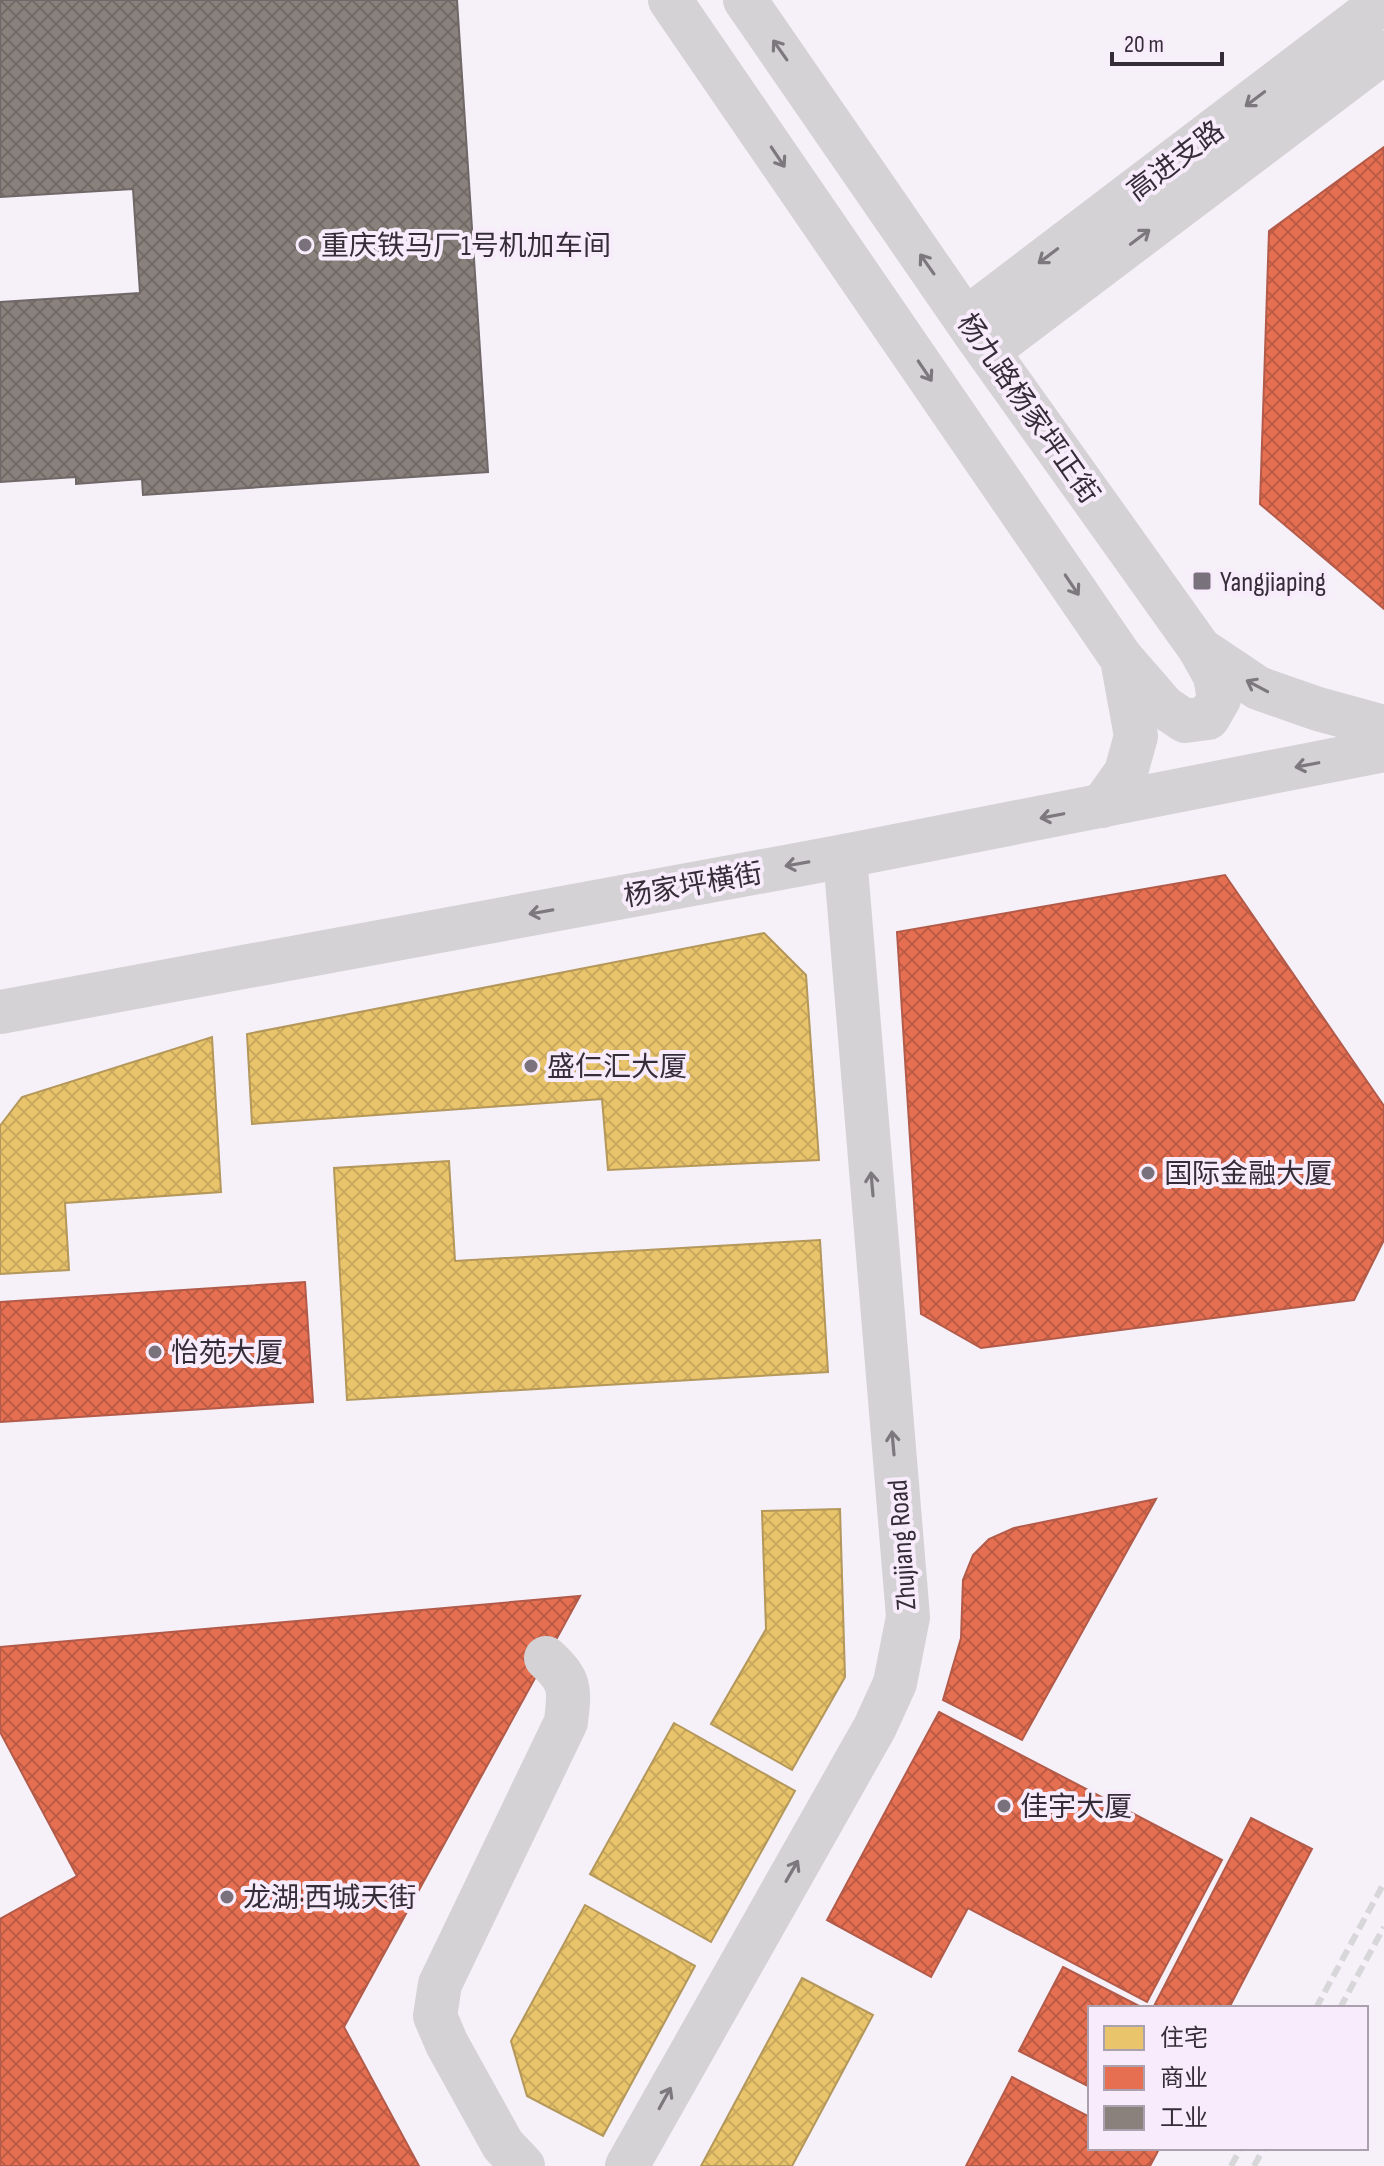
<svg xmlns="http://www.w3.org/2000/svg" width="1384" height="2166" font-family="'Sofia Sans Condensed','Noto Sans SC',sans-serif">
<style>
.homes{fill:url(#homes-cross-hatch);stroke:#b3975b;stroke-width:2}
.shops{fill:url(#shops-cross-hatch);stroke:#b25b4a;stroke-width:2}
.industry{fill:url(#industry-cross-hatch);stroke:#706868;stroke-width:2}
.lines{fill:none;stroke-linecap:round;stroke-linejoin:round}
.street{stroke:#d4d2d4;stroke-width:44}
.secondary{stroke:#d4d2d4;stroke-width:44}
.primary{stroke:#d4d2d4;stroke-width:44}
.rail{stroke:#d7d6d9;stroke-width:6;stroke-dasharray:12 6;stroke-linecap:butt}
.oneway{stroke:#7d777e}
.poi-dot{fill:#79717b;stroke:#f8ecfc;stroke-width:3}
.labels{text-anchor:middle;stroke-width:8;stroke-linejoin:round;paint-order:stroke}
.street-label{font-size:28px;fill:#352d38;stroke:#f8ecfc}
.poi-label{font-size:28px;fill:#352d38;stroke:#f8ecfc;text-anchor:start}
</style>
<defs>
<pattern id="homes-cross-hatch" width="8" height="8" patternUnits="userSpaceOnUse" patternTransform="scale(2)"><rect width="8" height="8" fill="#e9c46a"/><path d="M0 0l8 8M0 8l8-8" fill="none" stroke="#c8a95d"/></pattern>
<pattern id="shops-cross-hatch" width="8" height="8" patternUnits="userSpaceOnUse" patternTransform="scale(2)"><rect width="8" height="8" fill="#e76f51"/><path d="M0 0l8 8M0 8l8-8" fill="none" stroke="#bc5c44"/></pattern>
<pattern id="industry-cross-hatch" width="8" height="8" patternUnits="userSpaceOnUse" patternTransform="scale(2)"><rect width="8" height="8" fill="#8a817c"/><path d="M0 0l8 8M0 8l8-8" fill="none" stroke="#726a67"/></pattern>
</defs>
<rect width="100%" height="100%" fill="#f6f0f8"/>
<g class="homes">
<polygon points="764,933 806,975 819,1160 608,1170 602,1099 252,1124 247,1034"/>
<polygon points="212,1037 221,1192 65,1203 69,1270 0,1274 0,1126 22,1097"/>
<polygon points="449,1161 455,1261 820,1240 828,1372 347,1400 334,1168"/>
<polygon points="840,1509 845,1677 792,1770 711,1724 766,1629 762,1511"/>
<polygon points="674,1723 795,1791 711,1942 590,1874"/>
<polygon points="585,1905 695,1966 603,2136 527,2096 511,2041"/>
<polygon points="802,1978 873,2015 792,2166 701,2166"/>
</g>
<g class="shops">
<polygon points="1384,147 1384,609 1260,504 1269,231"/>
<polygon points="1225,875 1384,1106 1384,1240 1354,1300 981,1348 921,1314 897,932"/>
<polygon points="305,1282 313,1402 0,1422 0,1302"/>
<polygon points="1156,1499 1022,1740 943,1700 961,1638 963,1580 973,1555 989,1539 1014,1528"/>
<polygon points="580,1596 344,2027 419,2166 0,2166 0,1919 77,1876 0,1732 0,1647"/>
<polygon points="939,1712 1222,1860 1147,2002 968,1908 931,1977 827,1920"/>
<polygon points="1251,1818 1312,1849 1229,2008 1153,2008"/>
<polygon points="1063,1967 1143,2008 1090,2008 1090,2087 1019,2051"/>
<polygon points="1012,2077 1090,2117 1090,2148 1152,2148 1158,2151 1150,2166 966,2166"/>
</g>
<polygon class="industry" points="0,0 457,0 488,472 143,495 142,479 76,484 76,477 0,482 0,302 140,293 133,189 0,197"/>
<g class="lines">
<g class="street">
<path d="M523 2166 503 2145 447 2044 435 2016 440 1984 566 1722C570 1688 571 1681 546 1658"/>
<polyline points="627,2166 875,1727 895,1683 908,1617 845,856"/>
</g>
<g class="secondary">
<polyline points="966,319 1384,1"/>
<polyline points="988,351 1384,52"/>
</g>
<g class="primary">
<polyline points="670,0 1122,659 1136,736 1126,772 1102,806"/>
<polyline points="745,0 976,335 1200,649 1258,688 1318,709 1384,727"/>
<polyline points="1124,661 1164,707 1185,721 1208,718 1219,699 1215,676 1200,649"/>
<polyline points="0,1012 845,856 1384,750"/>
</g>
<g class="rail">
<polyline points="1316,2008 1384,1883"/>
<polyline points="1340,2008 1384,1927"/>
<polyline points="1231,2166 1241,2148"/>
<polyline points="1254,2166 1264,2148"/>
</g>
</g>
<defs><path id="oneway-shaft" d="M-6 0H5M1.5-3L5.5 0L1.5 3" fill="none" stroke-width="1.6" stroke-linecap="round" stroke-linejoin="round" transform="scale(2)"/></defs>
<g class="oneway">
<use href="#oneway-shaft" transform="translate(780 50) rotate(-125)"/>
<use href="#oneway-shaft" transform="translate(1255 99) rotate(143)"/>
<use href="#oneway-shaft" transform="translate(778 157) rotate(56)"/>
<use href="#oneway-shaft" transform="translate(1140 237) rotate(-37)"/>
<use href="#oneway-shaft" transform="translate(1048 256) rotate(143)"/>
<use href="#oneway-shaft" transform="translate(927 264) rotate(-125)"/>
<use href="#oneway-shaft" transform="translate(925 371) rotate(56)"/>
<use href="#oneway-shaft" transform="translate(1072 585) rotate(56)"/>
<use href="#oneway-shaft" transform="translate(1257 686) rotate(-152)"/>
<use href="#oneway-shaft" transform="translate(1307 765) rotate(169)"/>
<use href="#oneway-shaft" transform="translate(1052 816) rotate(169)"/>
<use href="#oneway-shaft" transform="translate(797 864) rotate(170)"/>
<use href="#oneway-shaft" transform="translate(541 912) rotate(170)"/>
<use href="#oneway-shaft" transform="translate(872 1184) rotate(-95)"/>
<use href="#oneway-shaft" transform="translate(893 1443) rotate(-95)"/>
<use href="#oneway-shaft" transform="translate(792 1871) rotate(-60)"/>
<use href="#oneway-shaft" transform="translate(665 2098) rotate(-61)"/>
</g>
<g class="poi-dot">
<circle cx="305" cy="245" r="8"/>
<rect x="1192" y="571" width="20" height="20" rx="4"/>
<circle cx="531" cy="1066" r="8"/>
<circle cx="1148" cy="1173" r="8"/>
<circle cx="155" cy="1352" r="8"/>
<circle cx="1004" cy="1806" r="8"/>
<circle cx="227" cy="1897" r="8"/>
</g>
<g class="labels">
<g class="street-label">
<text transform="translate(1175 160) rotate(-37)" y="10">高进支路</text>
<text transform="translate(1029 408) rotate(55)" y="10">杨九路杨家坪正街</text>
<text transform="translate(693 884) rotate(-10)" y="10">杨家坪横街</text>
<text transform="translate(901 1545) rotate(-94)" y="10">Zhujiang Road</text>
</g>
<g class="poi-label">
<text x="321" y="255">重庆铁马厂1号机加车间</text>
<text x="1220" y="591">Yangjiaping</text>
<text x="547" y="1076">盛仁汇大厦</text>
<text x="1164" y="1183">国际金融大厦</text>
<text x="171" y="1362">怡苑大厦</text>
<text x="1020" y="1816">佳宇大厦</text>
<text x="243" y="1907">龙湖·西城天街</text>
</g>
</g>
<rect x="1088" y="2006" width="280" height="144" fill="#f8ecfc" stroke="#aaa0ae" stroke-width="2"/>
<rect x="1104" y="2026" width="40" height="24" fill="#e9c46a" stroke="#aaa0ae" stroke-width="2"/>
<text x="1160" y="2046" font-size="24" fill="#352d38">住宅</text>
<rect x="1104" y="2066" width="40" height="24" fill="#e76f51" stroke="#aaa0ae" stroke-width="2"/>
<text x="1160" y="2086" font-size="24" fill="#352d38">商业</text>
<rect x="1104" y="2106" width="40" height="24" fill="#8a817c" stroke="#aaa0ae" stroke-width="2"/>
<text x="1160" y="2126" font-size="24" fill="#352d38">工业</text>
<path d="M1112 52v12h110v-12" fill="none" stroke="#352d38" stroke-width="4"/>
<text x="1124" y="52" font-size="24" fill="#352d38" stroke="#f8ecfc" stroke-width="6" paint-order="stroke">20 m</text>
</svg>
